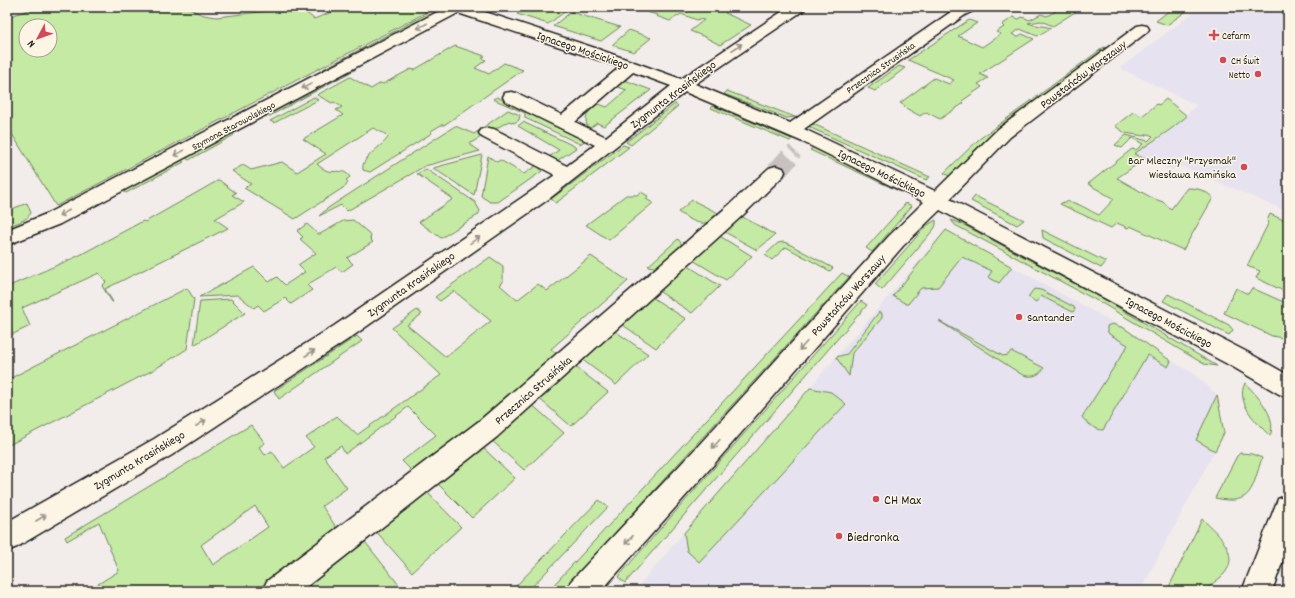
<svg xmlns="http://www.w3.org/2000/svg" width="1295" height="598" font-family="Dekko,sans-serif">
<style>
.built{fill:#e6e2ef}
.green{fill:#c5eaa4;stroke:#708360;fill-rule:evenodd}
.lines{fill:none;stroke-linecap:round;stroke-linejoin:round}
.minor-tunnel-far1{stroke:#c7c2c1;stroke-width:16;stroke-dasharray:16 8;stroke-linecap:butt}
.minor-tunnel{stroke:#c7c2c1;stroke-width:20;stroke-dasharray:20 10;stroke-linecap:butt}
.minor-casing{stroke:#1c1c1c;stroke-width:3}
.minor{fill:#fcf5e5;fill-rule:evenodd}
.oneway{stroke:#97938b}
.poi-dot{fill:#d1495b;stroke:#fcf5e5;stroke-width:1.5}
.labels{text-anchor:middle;stroke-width:3;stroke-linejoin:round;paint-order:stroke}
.far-poi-label{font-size:10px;fill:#1c1c1c;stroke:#fcf5e5;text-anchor:start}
.far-street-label{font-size:10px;fill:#1c1c1c;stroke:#fcf5e5}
.street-label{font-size:12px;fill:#1c1c1c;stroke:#fcf5e5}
.poi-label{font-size:12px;fill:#1c1c1c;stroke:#fcf5e5;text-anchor:end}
.near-poi-label{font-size:14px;fill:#1c1c1c;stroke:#fcf5e5;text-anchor:start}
</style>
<rect width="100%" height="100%" fill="#f2ecea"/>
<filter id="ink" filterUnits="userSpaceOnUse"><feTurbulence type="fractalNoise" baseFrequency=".025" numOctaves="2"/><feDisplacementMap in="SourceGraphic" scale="8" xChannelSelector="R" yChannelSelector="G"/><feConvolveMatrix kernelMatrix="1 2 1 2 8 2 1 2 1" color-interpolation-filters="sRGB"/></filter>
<g filter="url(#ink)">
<g class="built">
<polygon points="1201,7 1288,7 1288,212 1179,165 1171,170 1134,154 1171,129 1197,105 1120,68"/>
<polygon points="946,230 1123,328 1171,361 1194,374 1217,395 1224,433 1140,591 647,591 640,584"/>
</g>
<g class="green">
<path d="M39 7H188C197 14 206 16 217 17L294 8 303 10 314 19 345 7H414L427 12 56 206 12 134 7 136V17ZM26 26H50V50H26Z"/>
<polygon points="527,7 552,7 566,11 548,24 517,14"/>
<polygon points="630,7 732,7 733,8 725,13 751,25 720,45 705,37 690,31 704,20 699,19 697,20 681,14 670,21 656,16 657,15"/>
<path d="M1048 7H1065L1075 12 1053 26 1041 21 1028 23C1034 26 1043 25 1051 28L1037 36 1020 29 1012 34 1017 37 1022 34 1034 39 980 74 988 78 978 84 982 87 962 101 964 103 940 119 926 112 920 116 904 107 905 106 900 103 934 78 949 84 954 80 908 60 969 20 977 23 958 36 982 47 1001 34 996 32 1004 27 1002 25 1013 17 1019 19 1022 17 1030 20 1041 14 1047 16 1056 11Z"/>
<polygon points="1174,7 1192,7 1167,25 1156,21"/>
<polygon points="571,12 620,27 601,41 553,26"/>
<polygon points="427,14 430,15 326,71 323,69"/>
<polygon points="629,30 651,38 634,52 612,45"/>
<path d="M455 46 485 56 482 58 486 60 475 68 489 74 504 63 523 70 444 125H441L431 131 432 133 370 172 363 170C360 157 385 145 388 137L385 134 373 128 317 164C319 166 324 170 328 171 336 173 344 168 350 177L346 180 348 182 346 186 295 219 244 188 251 184 232 171 243 165 251 170 282 162 297 172 326 154 303 139 343 115 336 110 342 107 334 102 332 103 317 95 350 77 371 89 381 83 383 84 411 69 414 70Z"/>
<polygon points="1104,47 1109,49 983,142 949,176 944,173 978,140"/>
<polygon points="899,66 905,68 875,91 868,88"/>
<polygon points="354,68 356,69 270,116 262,117"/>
<path d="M622 79 651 90 604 126 597 123 590 128 587 126C584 116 589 110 596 103L607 107 627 90 615 86Z"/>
<polygon points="727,91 795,117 787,118 724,94"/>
<polygon points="314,97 318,100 274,123 270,121"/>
<polygon points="497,97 579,137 586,140 580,144 525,118 525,113 493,99"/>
<path d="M1166 99 1187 116 1171 129 1134 154 1145 159 1117 178 1152 198 1163 202 1171 209 1187 188C1198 188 1205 190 1213 198L1183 250 1130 226 1128 228 1117 223 1111 228 1060 204C1070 196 1089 211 1099 215L1114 199 1088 184 1132 149 1136 150 1143 144 1132 138 1122 148 1115 145 1126 135 1148 141 1153 136 1148 134 1144 136 1125 133 1115 126 1133 112 1142 116 1157 104 1159 105Z"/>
<polygon points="675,104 678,106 631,145 626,142"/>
<polygon points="713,106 792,139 790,141 711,108"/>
<polygon points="508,110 520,115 519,120 514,123 509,121 469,144 480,151 425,166 347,211 341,205 319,216 328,208 374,178 455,126 474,134"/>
<polygon points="523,122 574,146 576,148 555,162 546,159 559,150 518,126"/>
<polygon points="811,123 930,177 926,180 811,128 809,125"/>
<polygon points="234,132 234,135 189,160 186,158"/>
<polygon points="623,145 629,147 556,203 551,199"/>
<polygon points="814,147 903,189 901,192 810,150"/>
<polygon points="482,155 474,195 433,168"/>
<polygon points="488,156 497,162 500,160 524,174 537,165 542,171 498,202 490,202 481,196"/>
<polygon points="181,160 184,162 126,193 123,191"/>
<polygon points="426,169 475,202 480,211 478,215 441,238 419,222 453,199 417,174"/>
<polygon points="219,180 236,193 232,195 244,202 215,219 228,228 105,289 113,302 112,302 102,286 106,282 99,273 22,308 30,326 7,337 7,287 78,256 143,221 145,222"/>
<polygon points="641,192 648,196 646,199 653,203 609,240 586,225 626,195 637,195"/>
<polygon points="975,196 1024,220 1017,225 971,201"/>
<path d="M692 200 722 215C704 229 695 223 678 212Z"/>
<path d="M27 203 31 213C26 221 16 223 7 227V211Z"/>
<polygon points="906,203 912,206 872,252 866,248"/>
<polygon points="1270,214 1288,222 1288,293 1256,278 1260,271 1247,266 1269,222 1267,221"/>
<polygon points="741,216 775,235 757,250 723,231"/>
<polygon points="353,220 371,235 370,239 373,242 347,258 353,264 342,272 336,267 307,285 312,290 291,304 285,298 264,311 258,305 254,308 238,295 199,297 254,267 269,282 277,277 285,285 305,272 298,265 316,253 300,239 303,237 297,231 307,224 318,234 320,234 343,221"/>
<polygon points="936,220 936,225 934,229 882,290 875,284 926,226"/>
<polygon points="951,220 962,224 1107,301 1217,366 1204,364 1105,305 955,225"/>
<polygon points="946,230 1012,267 999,283 988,277 992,271 962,257 938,287 921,288 908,304 906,304 893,296"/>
<polygon points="1042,230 1106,262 1101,268 1043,238"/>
<polygon points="718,235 752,256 726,280 691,259"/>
<polygon points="678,239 681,243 681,247 659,268 648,266"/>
<polygon points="783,242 787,243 833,268 830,271 786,247 772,260 765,255 778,243"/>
<path d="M591 256 628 281 551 349 561 358 412 477 409 473 412 471 402 461 436 435 408 407 345 454 341 446 324 457 347 488 322 506 340 533 260 591H87L119 571 99 522 67 541 65 537 251 425 265 443 259 447 265 455 272 451 284 468 314 447 306 438 337 416 357 435 441 375 392 328 417 310 422 314 407 325 446 357 491 321 454 291 440 301 435 297 490 257 503 266V282L500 285 517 300 538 284 547 291ZM255 506 268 527 213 565 201 545Z"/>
<polygon points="685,264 720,286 692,313 657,290"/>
<polygon points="842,273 849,277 562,591 548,591"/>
<polygon points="187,288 194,299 187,349 155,369 7,446 7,380"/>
<polygon points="1236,288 1248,294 1252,288 1288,304 1288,339 1272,336 1224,313"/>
<polygon points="1034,289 1041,290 1074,307 1075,309 1073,312 1041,296 1036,302 1028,297"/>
<polygon points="1168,294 1229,325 1233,330 1229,335 1163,301"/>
<polygon points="650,296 686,319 656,348 620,323"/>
<polygon points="231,299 245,313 194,345 200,301"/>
<polygon points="861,301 867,305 625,583 618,577"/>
<polygon points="879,312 882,313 882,318 852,353 849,376 836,357 847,354"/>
<path d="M939 321 1003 356 1008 355 1011 351 1044 368C1038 377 1030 378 1021 374Z"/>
<path d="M1112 324 1124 328 1171 361 1168 367 1147 355 1103 430C1096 430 1086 423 1082 417L1128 345 1109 334 1107 330V326Z"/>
<polygon points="612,329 648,354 616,385 580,358"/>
<polygon points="357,336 362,341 279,399 274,391"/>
<polygon points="572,364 608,392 571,426 536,396"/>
<path d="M1245 383C1257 396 1278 416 1270 436 1257 423 1235 403 1245 383Z"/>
<polygon points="810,388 831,392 846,404 699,562 687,551 684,533"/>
<polygon points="1217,395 1224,433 1215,451 1196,440"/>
<polygon points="529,402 564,433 524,470 488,437"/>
<polygon points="480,445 515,478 472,518 435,481"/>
<path d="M1240 453 1252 454 1262 458C1252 487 1253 507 1215 498L1237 456Z"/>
<polygon points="424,489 461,527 412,572 374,529"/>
<polygon points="599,500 608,507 528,591 511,591"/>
<path d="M1202 519C1221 536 1246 560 1216 581 1212 584 1206 590 1201 591 1191 593 1177 591 1167 591Z"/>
<polygon points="362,538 399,585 393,591 305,591 308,582"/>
</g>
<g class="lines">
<polyline class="minor-tunnel-far1" points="793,153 795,151"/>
<polyline class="minor-tunnel" points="776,172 794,152"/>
<defs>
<g id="minor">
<path d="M447 7H470L595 48 681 79 789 7H806L804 10 695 84 790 123 955 9 959 7H977L975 10 965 15 804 129 935 191 998 129 1137 26 1142 25 1147 26 1149 29 1147 32 1010 137 950 199 1249 353 1288 375V397L1279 394 1233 367 940 210 903 246 715 463 601 591H566L571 581 697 447 889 236 924 202 803 142 685 92 550 198 350 338 172 455 17 547 7 551V522L154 439 334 326 555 175 482 137 479 133 482 129 488 128 494 129 567 166 595 145 505 101 503 97 505 93 511 92 517 93 562 115 620 67 458 13 60 224 7 245V230L46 214ZM633 72 671 86 606 137 575 122Z"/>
<polygon points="776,166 783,168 785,172 783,176 743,215 497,437 301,591 262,591 267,581 479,421 729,205 769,168"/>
<polygon points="1288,495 1288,546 1272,591 1242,591 1278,499"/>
</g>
</defs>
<use href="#minor" class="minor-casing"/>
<use href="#minor" class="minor"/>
</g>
<defs><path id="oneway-shaft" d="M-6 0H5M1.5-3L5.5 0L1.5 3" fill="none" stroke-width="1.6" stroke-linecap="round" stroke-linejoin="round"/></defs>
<g class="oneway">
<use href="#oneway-shaft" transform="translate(422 26) rotate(152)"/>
<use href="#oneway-shaft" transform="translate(737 47) rotate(-33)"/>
<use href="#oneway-shaft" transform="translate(307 86) rotate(152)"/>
<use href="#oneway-shaft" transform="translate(179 153) rotate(152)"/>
<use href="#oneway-shaft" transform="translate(64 213) rotate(152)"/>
<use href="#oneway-shaft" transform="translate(475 240) rotate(-35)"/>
<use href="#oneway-shaft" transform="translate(803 346) rotate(132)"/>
<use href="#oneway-shaft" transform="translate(310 353) rotate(-33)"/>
<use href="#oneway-shaft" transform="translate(201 423) rotate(-33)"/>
<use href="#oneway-shaft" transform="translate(716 444) rotate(132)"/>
<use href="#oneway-shaft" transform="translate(41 518) rotate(-30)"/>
<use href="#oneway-shaft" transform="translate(629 540) rotate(133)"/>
</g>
</g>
<g class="poi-dot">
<path d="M1212 29h4v4h4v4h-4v4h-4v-4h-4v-4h4z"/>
<circle cx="1223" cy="60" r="4"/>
<circle cx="1258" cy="74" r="4"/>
<circle cx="1244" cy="167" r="4"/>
<circle cx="1019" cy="317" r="4"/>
<circle cx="876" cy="499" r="4"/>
<circle cx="839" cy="536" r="4"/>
</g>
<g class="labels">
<g class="far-poi-label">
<text x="1222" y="39">Cefarm</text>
<text x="1231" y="64">CH Świt</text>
<text x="1250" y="78" text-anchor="end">Netto</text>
</g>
<g class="far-street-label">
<text transform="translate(880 67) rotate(-35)" y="4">Przecznica Strusińska</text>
<text transform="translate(233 125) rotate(-28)" y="4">Szymona Starowolskiego</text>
</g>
<g class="street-label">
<text transform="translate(583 50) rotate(19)" y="4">Ignacego Mościckiego</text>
<text transform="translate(1083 74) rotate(-37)" y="4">Powstańców Warszawy</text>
<text transform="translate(673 94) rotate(-37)" y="4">Zygmunta Krasińskiego</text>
<text transform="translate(882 173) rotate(26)" y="4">Ignacego Mościckiego</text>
<text transform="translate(411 284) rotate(-35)" y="4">Zygmunta Krasińskiego</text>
<text transform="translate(848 295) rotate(-48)" y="4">Powstańców Warszawy</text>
<text transform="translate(1169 322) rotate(28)" y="4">Ignacego Mościckiego</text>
<text transform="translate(533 390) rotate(-41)" y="4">Przecznica Strusińska</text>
<text transform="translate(139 460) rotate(-31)" y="4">Zygmunta Krasińskiego</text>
</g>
<g class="poi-label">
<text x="1236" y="164">Bar Mleczny "Przysmak"<tspan x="1236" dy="14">Wiesława Kamińska</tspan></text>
<text x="1027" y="321" text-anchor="start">Santander</text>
</g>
<g class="near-poi-label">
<text x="884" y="504">CH Max</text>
<text x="847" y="541">Biedronka</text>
</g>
</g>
<rect width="1295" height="598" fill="none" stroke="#fcf5e5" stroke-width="24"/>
<rect x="12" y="12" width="1271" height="574" fill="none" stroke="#1c1c1c" stroke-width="1.5" filter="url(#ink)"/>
<g transform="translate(38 38) rotate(229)"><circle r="19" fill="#fcf5e5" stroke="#a29e95"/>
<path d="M0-3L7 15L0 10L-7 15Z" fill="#d1495b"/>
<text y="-6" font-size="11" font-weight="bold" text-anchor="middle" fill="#1c1c1c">N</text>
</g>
</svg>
